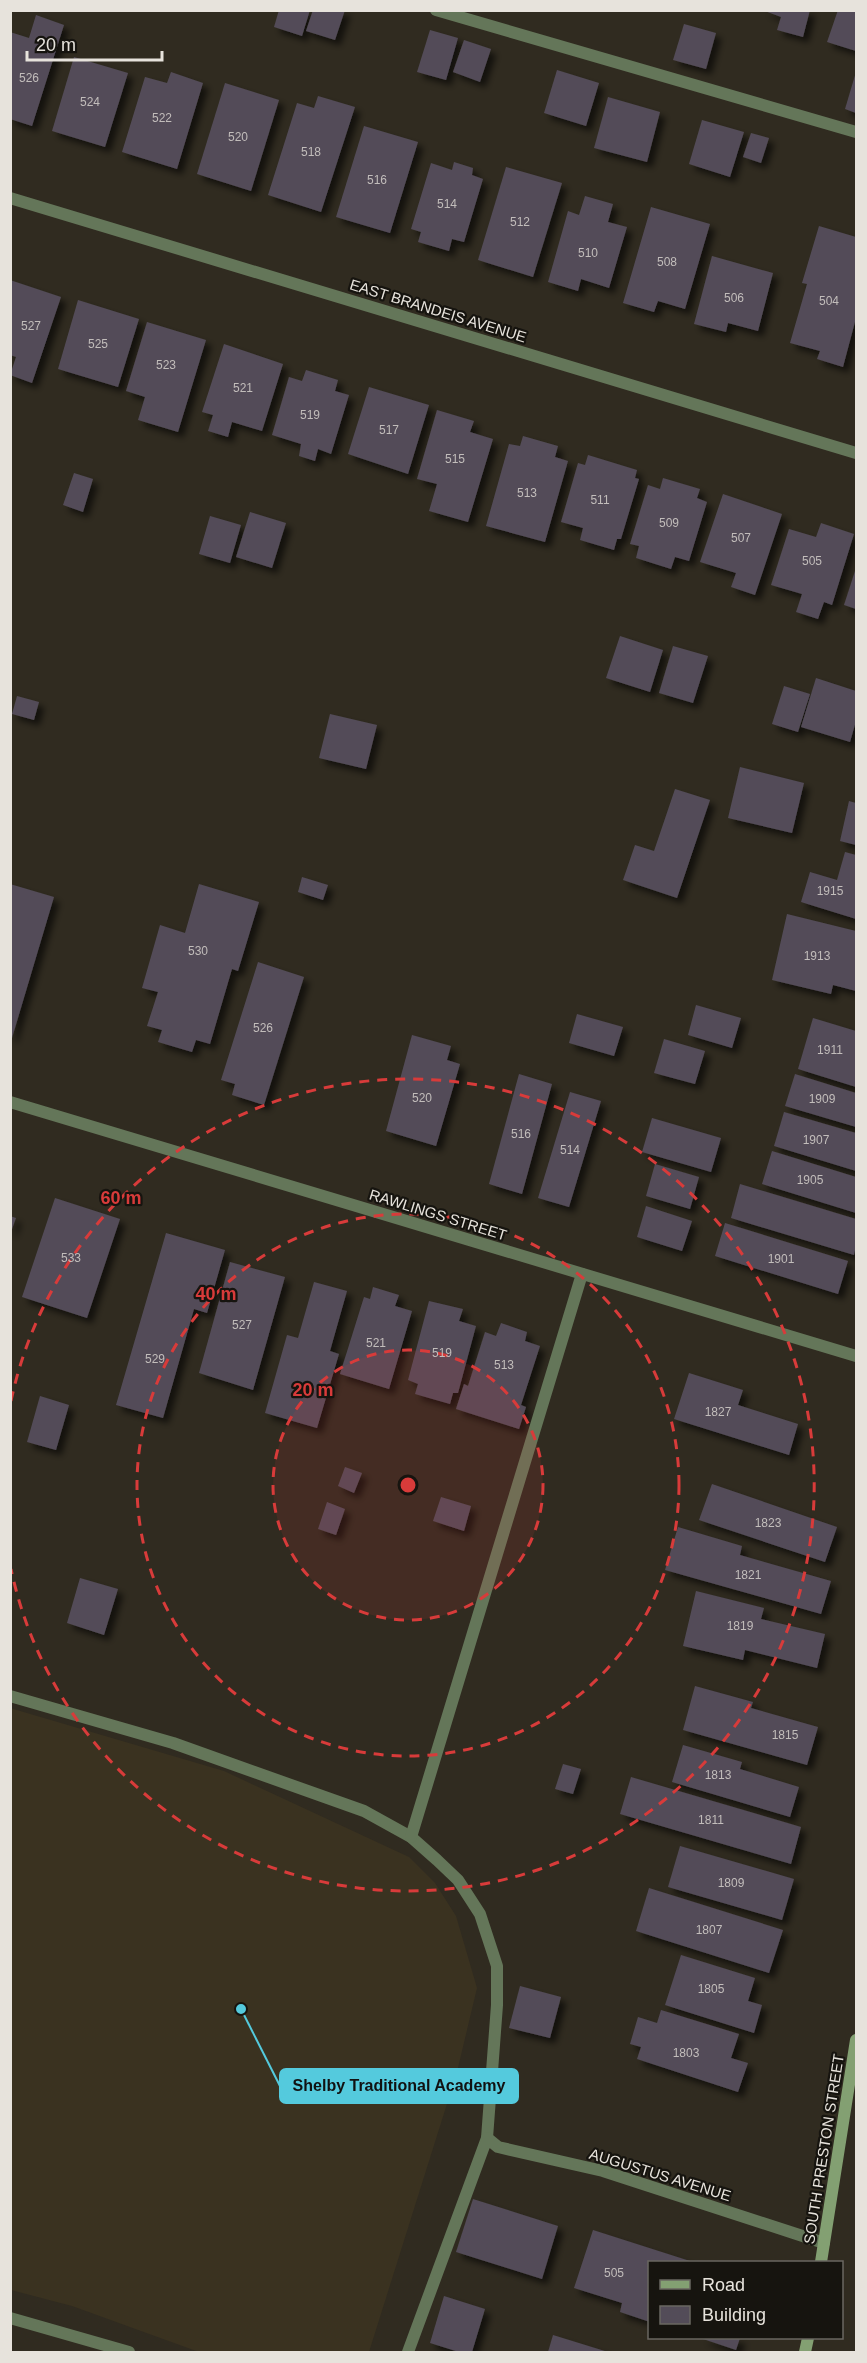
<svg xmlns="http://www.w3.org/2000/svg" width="867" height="2363" font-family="Arial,sans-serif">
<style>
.built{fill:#3a3220}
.building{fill:#534c58;filter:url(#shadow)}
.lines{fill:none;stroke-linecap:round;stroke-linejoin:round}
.service{stroke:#647659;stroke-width:12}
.minor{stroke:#647659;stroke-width:12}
.secondary{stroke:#83a072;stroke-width:12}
.ring{fill:none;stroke:#d83b3a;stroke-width:3;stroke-dasharray:10 8}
.labels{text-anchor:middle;stroke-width:4.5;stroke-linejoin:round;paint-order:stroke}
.number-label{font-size:12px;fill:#c2bdbb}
.street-label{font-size:15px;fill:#e7e3dc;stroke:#16140f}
.centre{fill:#d83b3a;stroke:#16140f;stroke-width:3}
.ring-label{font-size:18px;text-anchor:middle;font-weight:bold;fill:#d83b3a;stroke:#16140f;stroke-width:4.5;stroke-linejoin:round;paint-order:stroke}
.leader{fill:none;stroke:#54cadd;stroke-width:2}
.callout-dot{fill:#54cadd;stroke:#16140f;stroke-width:2}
.callout{fill:#54cadd;stroke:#54cadd;stroke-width:2}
.callout-label{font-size:16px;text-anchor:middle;font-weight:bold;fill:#111}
</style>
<defs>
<filter id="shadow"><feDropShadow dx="5.5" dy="5.5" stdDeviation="3" flood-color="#0009"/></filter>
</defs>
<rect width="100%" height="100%" fill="#302b20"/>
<polygon class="built" points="10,1708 224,1771 409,1857 435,1883 456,1916 477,1988 457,2072 369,2352 199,2352 72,2306 11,2290"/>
<g class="building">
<polygon points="279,10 310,10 302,36 274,27"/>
<polygon points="313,10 345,10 335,40 306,31"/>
<polygon points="762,10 810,10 803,37 777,30 781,17"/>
<polygon points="838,10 856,10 856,51 827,42"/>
<polygon points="36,15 64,25 32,126 10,119 10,32 29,38"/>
<polygon points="684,24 716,33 706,69 673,60"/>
<polygon points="430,30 458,38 446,80 417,72"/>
<polygon points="464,40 491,49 480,82 453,72"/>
<polygon points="74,57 128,73 105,147 52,131"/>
<polygon points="557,70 599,83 586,126 544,113"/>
<polygon points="171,72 203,83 177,169 122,152 145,77 167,83"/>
<polygon points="856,72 856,113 845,109"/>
<polygon points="225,83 279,100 251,191 197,174"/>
<polygon points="318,96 355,107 321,212 268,195 297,103 314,108"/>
<polygon points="608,97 660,112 647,162 594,148"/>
<polygon points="702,120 744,132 730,177 689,164"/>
<polygon points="364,126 418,142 390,233 336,217"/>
<polygon points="751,133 769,138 761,163 743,157"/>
<polygon points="454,162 473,168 472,175 483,179 464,242 452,239 449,251 418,242 421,232 411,229 431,163 452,170"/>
<polygon points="506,167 562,183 533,277 478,260"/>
<polygon points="585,196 613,204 608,222 627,227 609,288 581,279 578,291 548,282 568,211 579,215"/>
<polygon points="651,207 710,224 685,309 658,301 654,312 623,303"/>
<polygon points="819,226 856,237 856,318 843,367 817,359 820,351 790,343 807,284 802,283"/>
<polygon points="712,256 773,273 758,331 728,323 726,332 694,324"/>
<polygon points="10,280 61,297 32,383 10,375 16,357 10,355"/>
<polygon points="78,300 139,319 118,387 58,369"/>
<polygon points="147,322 206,340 178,432 138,420 145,397 126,391"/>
<polygon points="224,344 283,364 262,431 232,422 228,437 208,431 213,415 202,412"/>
<polygon points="306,370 338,380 335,391 349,395 331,454 318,449 315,461 299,456 301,444 272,435 289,377 302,381"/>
<polygon points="369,387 429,405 408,474 348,454"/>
<polygon points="437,410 474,421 470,432 493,439 468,522 429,511 437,484 417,479"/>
<polygon points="523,436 558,446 555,457 568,461 545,542 486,526 509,444 520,446"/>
<polygon points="588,455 637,470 635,478 639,479 621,539 617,539 614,550 580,540 583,528 561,522 578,463 585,465"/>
<polygon points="74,473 93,479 83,512 63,505"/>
<polygon points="663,478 700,489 697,498 707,502 689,561 675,557 671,569 636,558 639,546 630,544 648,485 660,489"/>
<polygon points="723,494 782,514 755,595 731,587 736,573 700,562"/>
<polygon points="250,512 286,523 272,568 236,557"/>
<polygon points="210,516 241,525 230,563 199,554"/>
<polygon points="821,523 854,534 832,605 824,602 818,619 796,612 802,594 771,585 789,529 816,537"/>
<polygon points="856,568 856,609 844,605"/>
<polygon points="620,636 663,650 650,692 606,678"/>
<polygon points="673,646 708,656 693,703 659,693"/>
<polygon points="816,678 856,691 856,721 850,742 801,727"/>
<polygon points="784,686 810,694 798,732 772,724"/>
<polygon points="17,696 39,702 34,720 12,714"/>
<polygon points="330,714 377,725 366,769 319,758"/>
<polygon points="740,767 804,783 792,833 728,818"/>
<polygon points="675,789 710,800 677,898 623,880 635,845 654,851"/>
<polygon points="849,801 856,803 856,845 840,841"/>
<polygon points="845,852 856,855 856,919 801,902 810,872 837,880"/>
<polygon points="302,877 328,885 323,900 298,892"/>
<polygon points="10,884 54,897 12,1038 10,1037"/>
<polygon points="199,884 259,902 238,971 232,969 210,1044 196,1040 192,1052 158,1042 162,1030 147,1026 158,992 142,988 160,925 185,933"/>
<polygon points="787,914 856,931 856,991 833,985 831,994 772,980"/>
<polygon points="258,962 304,977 264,1105 232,1095 235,1084 221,1080"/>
<polygon points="696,1005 741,1018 732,1048 688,1035"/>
<polygon points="577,1014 623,1027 614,1056 569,1043"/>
<polygon points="813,1018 856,1031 856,1087 798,1069"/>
<polygon points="412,1035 451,1046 447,1060 460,1064 436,1146 386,1131"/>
<polygon points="664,1039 705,1051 695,1084 654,1073"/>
<polygon points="519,1074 552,1084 522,1194 489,1184"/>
<polygon points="795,1074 856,1093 856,1127 785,1106"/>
<polygon points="570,1092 601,1101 569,1207 538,1198"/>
<polygon points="784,1112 856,1133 856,1171 774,1146"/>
<polygon points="652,1118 721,1138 711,1172 642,1152"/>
<polygon points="772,1151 856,1177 856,1213 762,1184"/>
<polygon points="655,1164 699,1177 690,1209 646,1196"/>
<polygon points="740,1184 856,1219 856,1245 854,1255 731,1218"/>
<polygon points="55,1198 120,1219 87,1318 22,1297"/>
<polygon points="646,1206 692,1221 682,1251 637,1237"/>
<polygon points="10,1216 16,1218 11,1232 10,1232"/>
<polygon points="725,1223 848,1261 838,1294 715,1256"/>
<polygon points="166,1233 225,1250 207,1313 194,1309 163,1418 116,1405"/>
<polygon points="230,1262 285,1277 253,1390 199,1373"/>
<polygon points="314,1282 347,1291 330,1351 339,1354 317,1428 265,1413 287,1335 298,1338"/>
<polygon points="373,1287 399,1295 395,1306 412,1311 389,1389 340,1374 364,1297 370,1299"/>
<polygon points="429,1301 463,1309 459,1321 476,1326 458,1393 453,1393 450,1404 415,1394 418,1384 408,1380"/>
<polygon points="501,1323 527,1332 525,1341 540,1346 521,1405 526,1407 519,1429 456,1409 464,1384 468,1386 485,1332 496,1336"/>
<polygon points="689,1373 743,1390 738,1405 798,1424 789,1455 674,1419"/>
<polygon points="40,1396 69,1405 56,1450 27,1442"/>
<polygon points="345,1467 362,1473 354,1493 338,1486"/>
<polygon points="712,1484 837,1527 825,1562 699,1520"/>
<polygon points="441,1497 471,1506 464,1531 433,1521"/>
<polygon points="327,1502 345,1509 336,1535 318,1529"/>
<polygon points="678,1527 742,1546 740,1555 831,1581 821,1614 665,1570"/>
<polygon points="80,1578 118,1589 104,1635 67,1623"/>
<polygon points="696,1591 764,1608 761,1619 825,1634 817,1668 745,1650 743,1660 683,1646"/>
<polygon points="695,1686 753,1702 751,1708 818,1727 807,1765 683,1730"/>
<polygon points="683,1745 742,1762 740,1769 799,1787 790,1817 672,1782"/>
<polygon points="563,1764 581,1769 573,1794 555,1789"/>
<polygon points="631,1777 801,1827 791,1864 620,1814"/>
<polygon points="680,1846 794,1879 782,1920 668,1887"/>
<polygon points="649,1888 783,1930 769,1973 636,1931"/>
<polygon points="681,1955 755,1978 748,2001 762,2005 754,2033 665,2005"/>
<polygon points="520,1986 561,1997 550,2038 509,2028"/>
<polygon points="661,2010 739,2034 731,2058 748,2063 738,2092 637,2059 641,2047 630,2044 638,2017 657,2023"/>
<polygon points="473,2199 558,2226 542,2279 456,2252"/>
<polygon points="593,2230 693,2262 650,2262 650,2322 620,2312 622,2303 574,2288"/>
<polygon points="444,2296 485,2309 472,2352 459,2352 430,2343"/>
<polygon points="553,2335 608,2352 548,2352"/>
<polygon points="700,2338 740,2338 736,2350"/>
</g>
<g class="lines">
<g class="service">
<polyline points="436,10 856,132"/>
<polyline points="10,1696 173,1743 364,1811 411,1837 437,1860 458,1880 480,1914 497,1966 497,2005 487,2138"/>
<polyline points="411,1837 582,1274"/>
<polyline points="10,2318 129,2352"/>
</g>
<g class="minor">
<polyline points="10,198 856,453"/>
<polyline points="10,1102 856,1356"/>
<polyline points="408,2352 487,2138 498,2147 603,2171 824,2243"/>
</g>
<g class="secondary">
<polyline points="821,2262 856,2040"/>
<polyline points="805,2352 808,2338"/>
</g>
</g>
<circle cx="408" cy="1485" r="135" fill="#d83b3a" fill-opacity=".12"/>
<g class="ring">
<circle cx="408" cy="1485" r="135"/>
<circle cx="408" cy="1485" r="271"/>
<path d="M11 1401A406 406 0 1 1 11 1569"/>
</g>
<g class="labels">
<g class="number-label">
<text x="29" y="82">526</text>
<text x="90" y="106">524</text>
<text x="162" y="122">522</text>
<text x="238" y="141">520</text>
<text x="311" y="156">518</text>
<text x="377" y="184">516</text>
<text x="447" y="208">514</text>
<text x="520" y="226">512</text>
<text x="588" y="257">510</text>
<text x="667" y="266">508</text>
<text x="734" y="302">506</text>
<text x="829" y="305">504</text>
<text x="31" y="330">527</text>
<text x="98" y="348">525</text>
<text x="166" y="369">523</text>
<text x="243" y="392">521</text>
<text x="310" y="419">519</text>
<text x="389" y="434">517</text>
<text x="455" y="463">515</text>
<text x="527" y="497">513</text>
<text x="600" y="504">511</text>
<text x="669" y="527">509</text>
<text x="741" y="542">507</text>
<text x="812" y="565">505</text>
<text x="830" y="895">1915</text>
<text x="198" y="955">530</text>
<text x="817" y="960">1913</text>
<text x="263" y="1032">526</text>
<text x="830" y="1054">1911</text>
<text x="422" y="1102">520</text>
<text x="822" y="1103">1909</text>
<text x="521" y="1138">516</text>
<text x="816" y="1144">1907</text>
<text x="570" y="1154">514</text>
<text x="810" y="1184">1905</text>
<text x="71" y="1262">533</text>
<text x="781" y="1263">1901</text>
<text x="242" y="1329">527</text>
<text x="376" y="1347">521</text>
<text x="442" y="1357">519</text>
<text x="155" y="1363">529</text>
<text x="504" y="1369">513</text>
<text x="718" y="1416">1827</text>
<text x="768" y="1527">1823</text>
<text x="748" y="1579">1821</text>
<text x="740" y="1630">1819</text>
<text x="785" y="1739">1815</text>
<text x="718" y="1779">1813</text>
<text x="711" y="1824">1811</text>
<text x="731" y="1887">1809</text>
<text x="709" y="1934">1807</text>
<text x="711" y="1993">1805</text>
<text x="686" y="2057">1803</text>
<text x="614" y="2277">505</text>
</g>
<g class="street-label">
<text transform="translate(438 311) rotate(17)" y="5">EAST BRANDEIS AVENUE</text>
<text transform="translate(438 1215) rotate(17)" y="5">RAWLINGS STREET</text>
<text transform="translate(824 2149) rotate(-81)" y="5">SOUTH PRESTON STREET</text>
<text transform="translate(660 2175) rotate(17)" y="5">AUGUSTUS AVENUE</text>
</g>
</g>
<circle cx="408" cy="1485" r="9" class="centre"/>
<g class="ring-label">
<text x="121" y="1204">60 m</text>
<text x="216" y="1300">40 m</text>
<text x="313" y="1396">20 m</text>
</g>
<path class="leader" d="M241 2009L280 2086"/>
<circle class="callout-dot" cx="241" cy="2009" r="6"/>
<rect class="callout" x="280" y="2069" width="238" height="34" rx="6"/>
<g class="callout-label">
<text x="399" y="2091">Shelby Traditional Academy</text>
</g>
<rect width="867" height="2363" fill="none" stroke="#e7e3dc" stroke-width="24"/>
<rect x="648" y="2261" width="195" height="78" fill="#16140f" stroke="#6a6761" stroke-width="1.5"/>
<rect x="660" y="2280" width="30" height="9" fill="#83a072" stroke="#6a6761" stroke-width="1.5"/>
<text x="702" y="2291" font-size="18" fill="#e7e3dc">Road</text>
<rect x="660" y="2306" width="30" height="18" fill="#534c58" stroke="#6a6761" stroke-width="1.5"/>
<text x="702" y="2321" font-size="18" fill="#e7e3dc">Building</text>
<path d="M27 51v9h135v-9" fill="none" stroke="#e7e3dc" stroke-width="3"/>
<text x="36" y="51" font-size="18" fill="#e7e3dc" stroke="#16140f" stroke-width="4.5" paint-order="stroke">20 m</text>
</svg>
